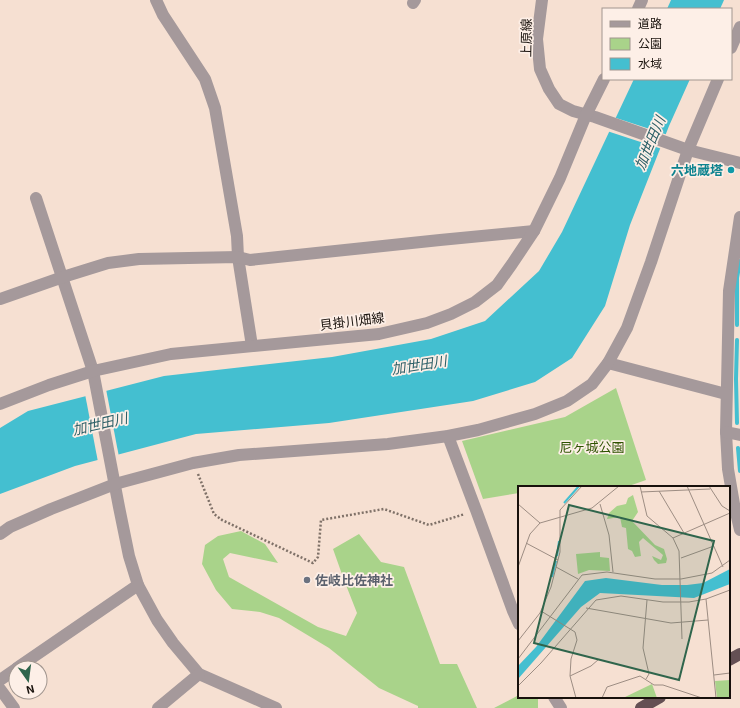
<svg xmlns="http://www.w3.org/2000/svg" width="740" height="708" font-family="'Exo 2','Noto Sans JP',sans-serif">
<style>
.green{fill:#a9d38a}
.water{fill:#44bfd0}
.pier{fill:#f6e0d2}
.lines{fill:none;stroke-linecap:round;stroke-linejoin:round}
.stream{stroke:#44bfd0;stroke-width:4}
.path{stroke:#7f7168;stroke-width:2.5;stroke-dasharray:2 2;stroke-linecap:butt}
.minor{stroke:#a5999b;stroke-width:12}
.tertiary{stroke:#a5999b;stroke-width:12}
.trunk{stroke:#645054;stroke-width:12}
.culture-dot{fill:#0f9aa8;stroke:#fdefe7;stroke-width:1.5}
.worship-dot{fill:#6b7280;stroke:#fdefe7;stroke-width:1.5}
.labels{text-anchor:middle;stroke-width:3.5;stroke-linejoin:round;paint-order:stroke}
.street-label{font-size:13px;fill:#18110c;stroke:#fdefe7}
.culture-label{font-size:13px;font-weight:bold;fill:#0d838f;stroke:#fdefe7;text-anchor:end}
.park-label{font-size:13px;fill:#2e5300;stroke:#fdefe7}
.worship-label{font-size:13px;font-weight:bold;fill:#5b616d;stroke:#fdefe7;text-anchor:start}
.water-label{font-size:14px;font-style:italic;fill:#2b5e66;stroke:#fdefe7}
.inset-river{fill:none;stroke:#44bfd0;stroke-width:2}
.inset-road{fill:none;stroke:#9d8d83;stroke-width:1}
.view{fill:#2f654c;fill-opacity:0.15;stroke:#2f654c;stroke-width:2}
.inset-edge{fill:none;stroke:#18110c;stroke-width:2}
</style>
<rect width="100%" height="100%" fill="#f6e0d2"/>
<g class="green">
<polygon points="616,388 646,480 626,487 519,487 519,493 483,499 462,441 565,417"/>
<polygon points="241,531 265,544 278,563 230,553 223,559 229,577 318,627 346,636 357,613 344,580 333,549 359,534 381,562 404,567 440,664 457,664 477,708 418,708 418,706 379,688 329,648 279,618 260,612 232,609 216,590 202,564 205,545 218,536"/>
<polygon points="519,695 519,697 538,697 538,708 494,708"/>
</g>
<g class="water">
<polygon points="671,0 724,0 720,9 667,9"/>
<polygon points="634,79 690,79 669,126 630,225 605,306 572,358 535,382 473,401 329,423 196,434 75,466 0,494 0,428 28,411 164,376 332,357 431,339 485,321 539,271 562,232"/>
</g>
<g class="pier">
<polygon points="613,117 668,135 662,149 607,131"/>
<polygon points="106,389 119,457 98,462 85,394"/>
</g>
<g class="lines">
<g class="stream">
<polyline points="737,325 737,278 740,261"/>
<polyline points="737,340 736,379 737,423"/>
<polyline points="738,448 740,471"/>
</g>
<polyline class="path" points="198,474 214,514 222,520 313,563 318,557 321,520 384,509 429,525 465,514"/>
<g class="minor">
<polyline points="156,0 163,15 205,79 215,108 237,236 238,257 252,346"/>
<polyline points="542,0 537,39 540,69 549,89 559,104 573,111 595,117 688,150 740,163"/>
<polyline points="413,3 415,0"/>
<polyline points="731,48 740,27"/>
<polyline points="36,198 93,371 119,507 129,556 138,585 157,620 173,643 199,674 276,708"/>
<polyline points="740,217 729,291 726,432 728,469 734,504 740,530"/>
<polyline points="0,299 63,277 108,263 139,259 238,257 250,260 440,240 534,231"/>
<polyline points="608,363 726,394"/>
<polyline points="726,432 740,435"/>
<polyline points="448,436 476,510 513,611 519,624"/>
<polyline points="0,534 10,527 51,509 115,484 193,463 239,455 388,444 448,436 478,430 535,414 567,401 592,384 608,363 627,328 651,262 688,150 718,79"/>
<polyline points="17,668 138,585"/>
<polyline points="0,680 16,669"/>
<polyline points="0,689 14,708"/>
<polyline points="554,697 561,708"/>
<polyline points="158,708 199,674"/>
</g>
<g class="tertiary">
<polyline points="638,9 642,0"/>
<polyline points="0,404 49,385 93,371 171,354 379,334 427,323 451,314 475,302 497,285 512,264 534,231 560,178 586,115 604,79"/>
</g>
<g class="trunk">
<polyline points="729,660 740,654"/>
<polyline points="641,708 660,697"/>
</g>
</g>
<circle class="culture-dot" cx="731" cy="170" r="4"/>
<circle class="worship-dot" cx="307" cy="580" r="4"/>
<g class="labels">
<g class="street-label">
<text transform="translate(526 38) rotate(-89)" y="5">上原線</text>
<text transform="translate(352 321) rotate(-7)" y="5">貝掛川畑線</text>
</g>
<g class="culture-label">
<text x="723" y="175">六地蔵塔</text>
</g>
<g class="park-label">
<text x="592" y="452">尼ヶ城公園</text>
</g>
<g class="worship-label">
<text x="315" y="585">佐岐比佐神社</text>
</g>
<g class="water-label">
<text transform="translate(650 143) rotate(-67)" y="5">加世田川</text>
<text transform="translate(419 365) rotate(-9)" y="5">加世田川</text>
<text transform="translate(100 424) rotate(-13)" y="5">加世田川</text>
</g>
</g>
<g transform="translate(518 486)">
<rect width="212" height="212" fill="#f6e0d2"/>
<path d="M115 9 120 26 114 35 137 59 146 63 149 73 148 77 140 78 136 74 134 70 143 74 145 69 125 52 121 56 123 70 117 71 114 65 110 63 108 42 104 41 102 31 89 33 91 27 99 20 108 18 110 12ZM82 66V71L91 72 92 85 71 84 60 88 58 68ZM212 194V212H199L197 195ZM134 198 139 212H105Z" fill="#a9d38a"/>
<path d="M212 83V98L176 112 82 107 63 121 0 193V180L18 161 67 95 88 92 144 99H169L185 97Z" fill="#44bfd0"/>
<path class="inset-river" d="M46 17 61 0M39 70 41 55M34 91 38 75"/>
<path class="inset-road" d="M122 0 129 30 155 52 161 65 164 153M169 0 205 81M191 0 204 20 212 25M141 5 166 47M123 6 192 3M0 18 22 37M82 18 91 49 95 86M155 52 212 27M8 57 40 74M163 72 196 60M0 81 12 48 22 37 74 22 101 0M38 81 60 93M188 113 198 212M68 122 153 137 190 134M23 125 57 146 59 154 53 173 52 190 58 212M0 155 22 127 33 101 42 66V24L64 0M0 173 64 89 89 86 137 93H163L194 87 212 74M196 189 212 187M52 190 73 180 81 173M128 193 131 188 125 162 129 114M0 200 23 177 78 114 103 110 145 116H171L188 113 212 104M84 212 89 201 122 190 136 199H145L184 212"/>
<path class="view" d="M51 19 196 55 161 194 16 157Z"/>
<rect width="212" height="212" class="inset-edge"/>
</g>
<rect x="602" y="8" width="130" height="72" fill="#fdefe7" stroke="#a1968f"/>
<rect x="610" y="21" width="20" height="6" fill="#a5999b" stroke="#a1968f"/>
<text x="638" y="28" font-size="12" fill="#18110c">道路</text>
<rect x="610" y="38" width="20" height="12" fill="#a9d38a" stroke="#a1968f"/>
<text x="638" y="48" font-size="12" fill="#18110c">公園</text>
<rect x="610" y="58" width="20" height="12" fill="#44bfd0" stroke="#a1968f"/>
<text x="638" y="68" font-size="12" fill="#18110c">水域</text>
<g transform="translate(28 680) rotate(166)"><circle r="19" fill="#fdefe7" stroke="#a1968f"/>
<path d="M0-3L7 15L0 10L-7 15Z" fill="#2f654c"/>
<text y="-6" font-size="11" font-weight="bold" text-anchor="middle" fill="#18110c">N</text>
</g>
</svg>
